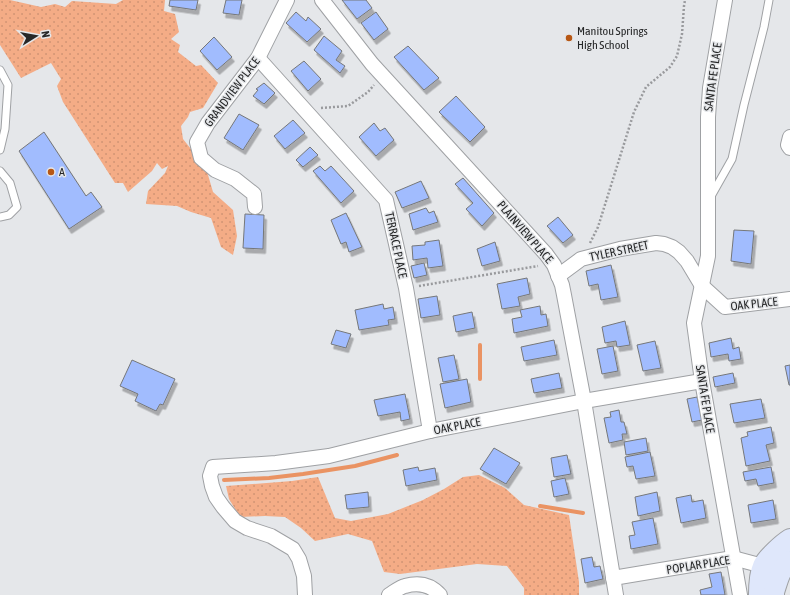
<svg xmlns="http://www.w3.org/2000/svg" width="790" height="595" font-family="'Asap Condensed',sans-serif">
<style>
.green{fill:url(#green-dots)}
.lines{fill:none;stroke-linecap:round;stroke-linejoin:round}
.stream{stroke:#ea9363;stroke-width:4}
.building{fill:#a1bcfe;stroke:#757779;filter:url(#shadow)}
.lane-casing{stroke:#9fa1a4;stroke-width:9}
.street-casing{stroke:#9fa1a4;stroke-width:16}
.secondary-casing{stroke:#9fa1a4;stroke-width:22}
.path{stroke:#999a9d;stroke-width:2.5;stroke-dasharray:2 2;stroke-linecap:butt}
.lane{stroke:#fff;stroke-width:7}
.street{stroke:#fff;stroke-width:14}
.secondary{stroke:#dfe7fb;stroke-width:20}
.poi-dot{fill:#b75714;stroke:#e5e7ea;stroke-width:1.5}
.labels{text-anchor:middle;stroke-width:3;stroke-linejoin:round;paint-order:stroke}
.poi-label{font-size:12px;fill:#262728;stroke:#e5e7ea;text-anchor:start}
.street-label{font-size:12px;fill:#262728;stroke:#e5e7ea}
</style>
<defs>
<pattern id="green-dots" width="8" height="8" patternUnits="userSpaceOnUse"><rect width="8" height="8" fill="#f4ac86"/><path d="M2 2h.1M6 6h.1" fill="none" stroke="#d19474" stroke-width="1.8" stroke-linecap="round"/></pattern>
<filter id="shadow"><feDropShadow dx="2.5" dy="4.5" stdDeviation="0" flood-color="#0004"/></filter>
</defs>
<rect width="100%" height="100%" fill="#e5e7ea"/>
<g class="green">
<polygon points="0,0 10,0 41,7 55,4 65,7 72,1 116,4 123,0 165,0 164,11 175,14 179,32 171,39 180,45 178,52 196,66 201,65 218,83 203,108 190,112 188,117 181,126 183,139 206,168 213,192 233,210 237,236 233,255 221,247 211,218 191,212 177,206 146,204 148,191 165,173 168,166 162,169 157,163 152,171 128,192 123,183 115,183 63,102 57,86 61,79 51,63 21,78 0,45"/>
<polygon points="479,475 505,488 524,505 569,515 579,582 579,595 524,595 524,588 507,566 477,564 400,574 384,572 372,541 348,534 315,541 301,528 285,517 265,516 240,517 229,499 226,486 292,481 318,477 335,518 351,521 388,514 423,500 444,489 463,477"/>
</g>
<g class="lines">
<g class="stream">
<polyline points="480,379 480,345"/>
<polyline points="224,480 269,478 303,474 355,466 397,455"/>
<polyline points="540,506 583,513"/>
</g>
</g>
<g class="building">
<polygon points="170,0 198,0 196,10 169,6"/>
<polygon points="226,0 242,0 239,15 223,13"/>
<polygon points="342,0 366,0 372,8 357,19"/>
<polygon points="296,12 306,21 308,17 321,29 307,42 286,23"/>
<polygon points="376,12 388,29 374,40 361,23"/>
<polygon points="324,36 342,51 336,60 345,66 340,73 314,50"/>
<polygon points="214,37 232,57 217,70 200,51"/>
<polygon points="408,46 439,78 424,90 394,57"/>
<polygon points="304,61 321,79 308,91 291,71"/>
<polygon points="264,83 275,93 264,104 253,96 258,90 256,89"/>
<polygon points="456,96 485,127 470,142 439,112"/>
<polygon points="239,114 259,125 243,150 224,138"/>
<polygon points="293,120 305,133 285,149 274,136"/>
<polygon points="374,123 380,131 385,128 394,140 376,156 359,137"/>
<polygon points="44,132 86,196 91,192 102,207 69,229 19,151"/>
<polygon points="310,147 318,155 303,167 296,160"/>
<polygon points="320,166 325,171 331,166 354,191 341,203 313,171"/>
<polygon points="463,178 494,213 482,226 466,209 473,203 455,184"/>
<polygon points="421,181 429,198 402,208 395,192"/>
<polygon points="426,208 429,213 434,211 438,222 413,230 409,214"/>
<polygon points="346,213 362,247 349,252 346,242 341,244 331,220"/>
<polygon points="245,214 264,215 263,249 243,248"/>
<polygon points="558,217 573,235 563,243 547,226"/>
<polygon points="734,230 754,231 751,264 731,261"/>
<polygon points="439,240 443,266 428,268 427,258 413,260 412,246 425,245 425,242"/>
<polygon points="495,242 500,261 482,266 477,249"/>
<polygon points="424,263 427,275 414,278 411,266"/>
<polygon points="611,265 618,297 601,300 598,284 589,286 586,271"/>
<polygon points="527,278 530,294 518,297 520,306 502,309 497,284"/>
<polygon points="437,296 440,315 421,318 418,299"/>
<polygon points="383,304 384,309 393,307 395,319 388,320 389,325 359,330 355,310"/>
<polygon points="540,306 541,315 546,314 548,326 514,333 512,319 522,317 520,310"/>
<polygon points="472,312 475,328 456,332 453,316"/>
<polygon points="625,321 630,345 617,347 616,341 605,343 602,327"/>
<polygon points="336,330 351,334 346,348 331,344"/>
<polygon points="731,338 733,349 739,347 741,359 729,361 728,354 711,357 709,343"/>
<polygon points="554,340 557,355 524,361 521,347"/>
<polygon points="655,341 661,368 643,371 637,345"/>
<polygon points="613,346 618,371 602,374 597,349"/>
<polygon points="454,355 459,379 443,382 438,358"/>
<polygon points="132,360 175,379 163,405 160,404 156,411 135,401 138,394 120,386"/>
<polygon points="790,365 790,385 789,385 785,366"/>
<polygon points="559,373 562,388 534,393 531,379"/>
<polygon points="733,373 735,383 715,387 713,377"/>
<polygon points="467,379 471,402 445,408 440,384"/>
<polygon points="405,394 410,419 401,421 400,412 378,416 374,400"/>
<polygon points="697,397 702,420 692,422 687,399"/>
<polygon points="761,399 765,418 734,423 730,404"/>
<polygon points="619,410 621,422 624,422 627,434 622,434 623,440 609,443 604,418 611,417 610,412"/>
<polygon points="771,427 774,443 766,445 770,461 746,466 741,438 748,436 747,432"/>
<polygon points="646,438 648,451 626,455 624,442"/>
<polygon points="494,448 520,463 506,484 480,469"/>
<polygon points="650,452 655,476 636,479 633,466 627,467 625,457"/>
<polygon points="567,455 571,474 554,477 551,458"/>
<polygon points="418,467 419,471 435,468 437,480 406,486 403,470"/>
<polygon points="771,467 774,483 758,486 756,479 745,481 743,472"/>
<polygon points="565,478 569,494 554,497 551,481"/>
<polygon points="368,492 369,507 347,509 345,495"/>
<polygon points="657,492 660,511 638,516 635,497"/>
<polygon points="691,495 692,502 703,500 706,518 681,523 676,498"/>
<polygon points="773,500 776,519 751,523 748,505"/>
<polygon points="653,518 658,544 631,549 629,536 635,535 632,522"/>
<polygon points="592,557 594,567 600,566 603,579 585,583 581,559"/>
<polygon points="721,572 725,595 701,595 700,590 712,587 709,574"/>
</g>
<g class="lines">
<defs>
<g id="lane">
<polyline points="0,70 8,85 5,129 0,150"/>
<polyline points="0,171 10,183 17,207 9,215 0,217"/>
<polyline points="710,198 732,159 744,105 764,27 769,0"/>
</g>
<g id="street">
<polyline points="322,0 372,64 546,254 554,265 562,285 564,295 584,401 616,595"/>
<polyline points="725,0 710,88 708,117 708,256 694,323 702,381 740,595"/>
<polyline points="258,58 386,200 406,288 430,431"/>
<polyline points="790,137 788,145 790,148"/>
<polyline points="255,207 254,194 235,179 215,170 201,158 197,142 208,123 258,58 287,0"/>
<polyline points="558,276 581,259 620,249 656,243 664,244 672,247 679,252 687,261 702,286 725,307 790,299"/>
<polyline points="613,578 733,558 763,566 771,570"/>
<polyline points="305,595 304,576 299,559 293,549 271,536 247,528 235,521 223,507 216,497 212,486 210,476 213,467 276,463 329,456 430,431 584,401 702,381"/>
<path d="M389 595C394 592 400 587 405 586 419 582 431 585 440 595"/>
</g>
<g id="secondary">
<path d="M759 595C759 586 759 575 763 566 767 558 782 544 790 539"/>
<path d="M774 595V592C778 580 780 569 790 561"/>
</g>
</defs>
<use href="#lane" class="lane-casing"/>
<use href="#street" class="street-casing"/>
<use href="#secondary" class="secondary-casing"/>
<g class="path">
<polyline points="321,108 348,106 368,92 374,85"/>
<polyline points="590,243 598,227 634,112 646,87 670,67 677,56 682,34 684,6 685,0"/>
<polyline points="419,286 538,266"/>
</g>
<use href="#lane" class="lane"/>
<use href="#street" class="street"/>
<use href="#secondary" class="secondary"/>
</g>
<g class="poi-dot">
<circle cx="569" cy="38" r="4"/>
<circle cx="51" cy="172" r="4"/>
</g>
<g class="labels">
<g class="poi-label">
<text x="577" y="35">Manitou Springs<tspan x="577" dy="14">High School</tspan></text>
<text x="59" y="176">A</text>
</g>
<g class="street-label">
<text transform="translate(713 77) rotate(-82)" y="4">SANTA FE PLACE</text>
<text transform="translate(232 92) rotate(-53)" y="4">GRANDVIEW PLACE</text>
<text transform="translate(525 232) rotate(49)" y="4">PLAINVIEW PLACE</text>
<text transform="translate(396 245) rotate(78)" y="4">TERRACE PLACE</text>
<text transform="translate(619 251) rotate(-12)" y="4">TYLER STREET</text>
<text transform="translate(754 304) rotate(-6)" y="4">OAK PLACE</text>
<text transform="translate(705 399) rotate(81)" y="4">SANTA FE PLACE</text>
<text transform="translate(457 426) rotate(-11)" y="4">OAK PLACE</text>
<text transform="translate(698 565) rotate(-9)" y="4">POPLAR PLACE</text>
</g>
</g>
<g transform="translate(36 36) rotate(79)" stroke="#e5e7ea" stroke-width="3" paint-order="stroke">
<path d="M0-3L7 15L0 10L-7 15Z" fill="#262728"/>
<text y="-6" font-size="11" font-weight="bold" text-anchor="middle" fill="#262728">N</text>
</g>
</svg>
